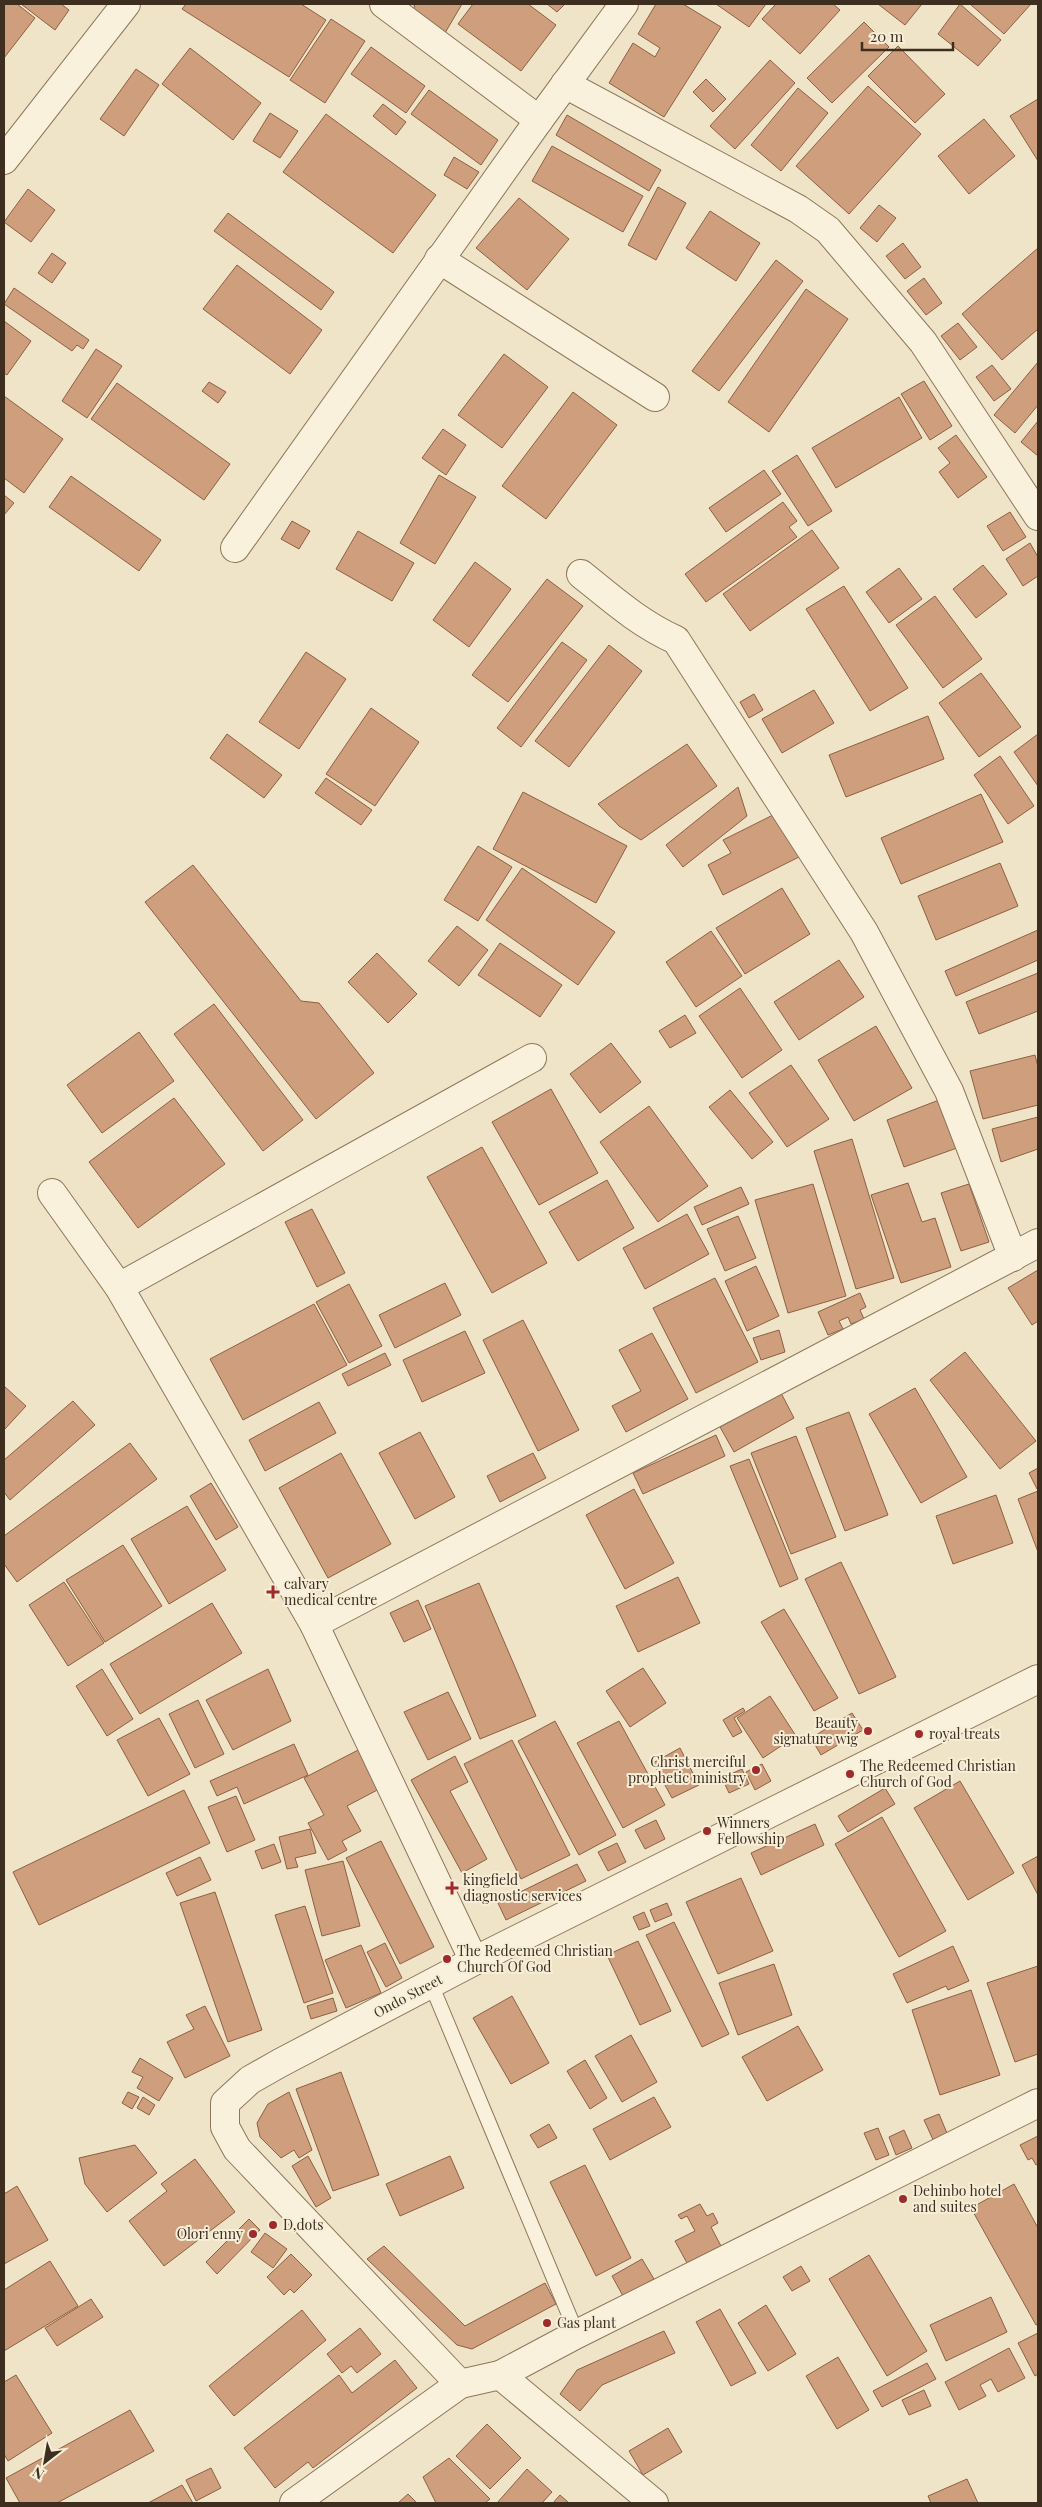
<svg xmlns="http://www.w3.org/2000/svg" width="1042" height="2507" font-family="'Playfair Display',serif">
<style>
.building{fill:#cf9f7d;stroke:#8d5f41}
.lines{fill:none;stroke-linecap:round;stroke-linejoin:round}
.service-casing{stroke:#8d765c;stroke-width:16}
.minor-casing{stroke:#8d765c;stroke-width:30}
.tertiary-casing{stroke:#8d765c;stroke-width:30}
.service{stroke:#faf1dc;stroke-width:14}
.minor{stroke:#faf1dc;stroke-width:28}
.tertiary{stroke:#faf1dc;stroke-width:28}
.poi-dot{fill:#9e2a2b;stroke:#f7eed8;stroke-width:2}
.labels{text-anchor:middle;stroke-width:4;stroke-linejoin:round;paint-order:stroke}
.poi-label{font-size:14px;fill:#3d2e20;stroke:#f7eed8;text-anchor:start}
.street-label{font-size:14px;fill:#3d2e20;stroke:#f7eed8}
</style>
<rect width="100%" height="100%" fill="#f0e4c8"/>
<g class="building">
<polygon points="4,4 17,4 35,18 4,58"/>
<polygon points="21,4 61,4 69,10 55,30"/>
<polygon points="186,4 301,4 326,20 289,77 182,9"/>
<polygon points="412,4 462,4 445,33 411,12 415,6"/>
<polygon points="473,4 528,4 556,25 521,71 458,24"/>
<polygon points="547,4 565,4 557,12"/>
<polygon points="656,4 683,4 721,27 664,117 609,83 633,43 655,57 660,48 638,34"/>
<polygon points="716,4 766,4 749,27"/>
<polygon points="776,4 833,4 840,10 800,54 762,19"/>
<polygon points="878,4 922,4 905,25"/>
<polygon points="960,4 1001,40 978,66 938,34"/>
<polygon points="970,4 1031,4 1004,34"/>
<polygon points="331,19 365,41 325,103 290,80"/>
<polygon points="864,22 889,47 832,103 807,78"/>
<polygon points="898,46 945,94 915,123 868,76"/>
<polygon points="371,47 425,86 406,113 351,74"/>
<polygon points="190,48 261,103 233,140 162,84"/>
<polygon points="770,60 795,83 735,149 710,126"/>
<polygon points="136,69 159,85 124,136 100,119"/>
<polygon points="706,79 726,99 713,112 693,92"/>
<polygon points="868,86 921,134 849,214 796,166"/>
<polygon points="798,88 828,113 781,171 751,145"/>
<polygon points="429,90 498,140 481,165 411,114"/>
<polygon points="1038,99 1038,161 1010,116"/>
<polygon points="383,104 406,122 396,135 373,116"/>
<polygon points="270,113 298,131 280,158 253,141"/>
<polygon points="326,114 436,195 393,253 283,172"/>
<polygon points="567,115 661,170 649,191 556,135"/>
<polygon points="984,119 1015,156 969,194 938,156"/>
<polygon points="552,146 643,196 623,232 532,181"/>
<polygon points="454,157 479,172 467,189 444,175"/>
<polygon points="658,187 686,203 656,260 628,245"/>
<polygon points="28,189 55,210 31,242 4,222"/>
<polygon points="519,198 569,239 527,290 476,248"/>
<polygon points="879,205 896,218 877,242 860,228"/>
<polygon points="710,211 760,243 736,281 686,248"/>
<polygon points="228,213 334,292 321,310 214,231"/>
<polygon points="903,243 921,267 905,279 886,256"/>
<polygon points="1038,248 1038,329 1002,360 962,314"/>
<polygon points="52,253 66,263 52,283 38,273"/>
<polygon points="776,260 803,281 719,391 692,371"/>
<polygon points="237,265 322,330 290,374 203,309"/>
<polygon points="924,278 942,303 926,315 907,291"/>
<polygon points="14,288 89,340 83,349 77,345 72,351 4,304"/>
<polygon points="806,289 848,319 769,432 728,402"/>
<polygon points="4,321 31,341 7,375 4,373"/>
<polygon points="958,323 977,347 960,360 941,336"/>
<polygon points="96,349 122,366 87,418 62,401"/>
<polygon points="504,354 548,387 502,448 458,415"/>
<polygon points="1038,362 1038,405 1015,433 994,415"/>
<polygon points="992,365 1011,389 994,401 976,377"/>
<polygon points="924,381 952,426 930,440 901,394"/>
<polygon points="209,382 226,392 218,403 202,391"/>
<polygon points="117,383 230,464 204,500 91,419"/>
<polygon points="573,392 617,425 546,519 502,486"/>
<polygon points="4,396 63,439 24,493 4,478"/>
<polygon points="899,397 922,438 836,488 812,448"/>
<polygon points="1038,421 1038,456 1021,442"/>
<polygon points="443,429 466,445 446,475 422,458"/>
<polygon points="956,435 987,477 958,498 939,472 950,463 938,448"/>
<polygon points="797,455 832,511 808,526 772,471"/>
<polygon points="764,470 781,494 726,532 709,508"/>
<polygon points="439,475 476,497 435,564 400,543"/>
<polygon points="71,476 161,540 139,571 49,507"/>
<polygon points="4,495 14,503 4,515"/>
<polygon points="783,502 797,521 789,527 797,537 706,602 685,574"/>
<polygon points="1010,512 1026,537 1003,551 987,526"/>
<polygon points="292,521 310,531 299,549 281,539"/>
<polygon points="812,530 839,568 750,631 723,594"/>
<polygon points="358,531 414,563 392,601 336,569"/>
<polygon points="1030,543 1038,557 1038,576 1023,586 1006,559"/>
<polygon points="475,562 511,589 469,647 433,620"/>
<polygon points="983,565 1007,594 976,618 953,589"/>
<polygon points="899,568 922,599 889,623 866,592"/>
<polygon points="547,579 583,606 508,702 472,675"/>
<polygon points="844,586 908,688 870,711 806,609"/>
<polygon points="935,596 982,659 943,688 896,625"/>
<polygon points="562,642 587,660 521,747 497,728"/>
<polygon points="609,645 642,671 569,767 535,741"/>
<polygon points="306,652 346,679 299,749 259,722"/>
<polygon points="981,673 1021,727 979,757 939,703"/>
<polygon points="814,690 834,723 782,753 762,719"/>
<polygon points="754,694 763,710 749,718 740,702"/>
<polygon points="371,708 419,742 375,806 326,774"/>
<polygon points="928,716 944,759 846,797 829,755"/>
<polygon points="227,734 282,775 264,798 210,758"/>
<polygon points="1038,734 1038,786 1014,752"/>
<polygon points="687,744 717,786 641,840 619,826 598,804"/>
<polygon points="1000,756 1034,806 1008,824 974,775"/>
<polygon points="326,778 372,810 361,825 315,793"/>
<polygon points="738,787 747,816 683,867 666,845"/>
<polygon points="523,792 627,846 596,903 493,849"/>
<polygon points="981,794 1003,842 901,884 881,838"/>
<polygon points="779,812 801,856 723,895 708,865 731,853 723,840"/>
<polygon points="478,846 512,867 478,921 444,900"/>
<polygon points="1000,863 1018,906 936,940 918,896"/>
<polygon points="193,865 301,1001 319,1003 374,1073 316,1119 145,902"/>
<polygon points="522,868 615,932 578,985 486,920"/>
<polygon points="782,888 810,934 745,974 716,928"/>
<polygon points="457,926 488,950 459,986 428,961"/>
<polygon points="1038,930 1038,960 956,996 945,971"/>
<polygon points="711,931 742,976 696,1007 666,962"/>
<polygon points="500,943 562,985 540,1017 478,975"/>
<polygon points="377,953 417,994 388,1023 348,982"/>
<polygon points="839,960 864,997 799,1040 774,1002"/>
<polygon points="1038,973 1038,1011 979,1034 966,1002"/>
<polygon points="740,988 782,1050 742,1078 699,1016"/>
<polygon points="214,1004 303,1120 263,1151 174,1034"/>
<polygon points="685,1015 696,1033 670,1048 659,1031"/>
<polygon points="876,1026 912,1088 854,1121 818,1060"/>
<polygon points="139,1032 174,1081 102,1133 67,1085"/>
<polygon points="611,1043 641,1082 600,1113 570,1074"/>
<polygon points="1035,1055 1038,1067 1038,1105 983,1119 970,1071"/>
<polygon points="791,1065 829,1119 787,1147 749,1093"/>
<polygon points="551,1089 598,1173 539,1205 492,1122"/>
<polygon points="730,1090 773,1142 752,1159 709,1107"/>
<polygon points="174,1098 225,1164 138,1228 89,1162"/>
<polygon points="939,1100 957,1148 904,1167 887,1120"/>
<polygon points="649,1106 708,1186 658,1222 600,1142"/>
<polygon points="1038,1117 1038,1149 1001,1162 992,1129"/>
<polygon points="852,1139 894,1278 856,1289 814,1151"/>
<polygon points="482,1147 547,1263 492,1293 427,1177"/>
<polygon points="607,1180 634,1228 578,1261 549,1212"/>
<polygon points="908,1183 922,1222 935,1218 951,1267 901,1283 871,1195"/>
<polygon points="813,1184 846,1296 788,1313 755,1200"/>
<polygon points="969,1184 989,1242 961,1251 941,1193"/>
<polygon points="741,1187 749,1204 702,1225 694,1207"/>
<polygon points="312,1209 345,1273 317,1287 285,1222"/>
<polygon points="687,1214 709,1254 645,1289 623,1248"/>
<polygon points="738,1216 756,1258 725,1271 707,1229"/>
<polygon points="756,1266 779,1316 747,1331 725,1281"/>
<polygon points="1038,1270 1038,1321 1032,1325 1008,1288"/>
<polygon points="715,1278 758,1362 696,1393 653,1308"/>
<polygon points="445,1283 461,1315 395,1348 379,1315"/>
<polygon points="349,1284 382,1346 349,1363 316,1302"/>
<polygon points="860,1293 866,1307 860,1310 864,1319 851,1324 848,1317 839,1321 843,1329 828,1335 818,1312"/>
<polygon points="314,1304 347,1365 243,1420 210,1359"/>
<polygon points="523,1320 579,1430 538,1451 483,1340"/>
<polygon points="779,1330 785,1352 761,1360 753,1338"/>
<polygon points="465,1331 485,1373 422,1402 403,1360"/>
<polygon points="652,1333 688,1399 626,1432 612,1406 641,1391 619,1350"/>
<polygon points="965,1352 1036,1441 1000,1469 930,1380"/>
<polygon points="385,1353 391,1365 348,1386 342,1374"/>
<polygon points="4,1386 26,1406 4,1430"/>
<polygon points="915,1388 967,1477 921,1503 869,1414"/>
<polygon points="781,1393 794,1418 734,1452 720,1427"/>
<polygon points="73,1401 95,1425 10,1500 4,1492 4,1460"/>
<polygon points="319,1402 336,1433 265,1471 249,1440"/>
<polygon points="849,1412 888,1515 845,1531 806,1428"/>
<polygon points="420,1432 455,1497 415,1519 379,1453"/>
<polygon points="716,1435 725,1456 643,1494 633,1473"/>
<polygon points="796,1436 836,1537 791,1554 751,1453"/>
<polygon points="130,1443 157,1479 17,1582 4,1564 4,1536"/>
<polygon points="341,1453 391,1544 328,1578 279,1488"/>
<polygon points="533,1453 546,1478 500,1502 487,1476"/>
<polygon points="749,1459 798,1579 780,1587 730,1466"/>
<polygon points="1038,1468 1038,1488 1037,1489 1029,1473"/>
<polygon points="211,1483 238,1527 216,1540 190,1496"/>
<polygon points="634,1489 674,1563 625,1589 586,1515"/>
<polygon points="1038,1491 1038,1552 1018,1499"/>
<polygon points="996,1495 1013,1543 953,1564 936,1516"/>
<polygon points="187,1506 226,1570 169,1604 131,1539"/>
<polygon points="123,1545 162,1606 105,1642 66,1580"/>
<polygon points="841,1562 896,1677 859,1694 805,1579"/>
<polygon points="678,1577 700,1623 638,1652 616,1606"/>
<polygon points="64,1582 104,1643 68,1666 29,1605"/>
<polygon points="479,1583 536,1716 480,1739 425,1606"/>
<polygon points="418,1600 431,1629 404,1642 390,1613"/>
<polygon points="212,1603 242,1653 140,1714 110,1664"/>
<polygon points="784,1609 838,1698 814,1711 761,1622"/>
<polygon points="643,1668 666,1703 630,1727 606,1691"/>
<polygon points="102,1669 133,1719 107,1736 76,1686"/>
<polygon points="268,1669 291,1721 233,1750 206,1700"/>
<polygon points="448,1692 471,1739 428,1760 404,1712"/>
<polygon points="770,1696 796,1736 763,1758 737,1718"/>
<polygon points="198,1700 224,1754 195,1768 169,1714"/>
<polygon points="743,1708 745,1711 734,1718 742,1732 733,1737 723,1720"/>
<polygon points="852,1713 863,1730 821,1755 811,1738"/>
<polygon points="159,1718 190,1774 148,1796 117,1740"/>
<polygon points="555,1721 616,1835 579,1855 518,1741"/>
<polygon points="619,1721 665,1805 623,1828 577,1743"/>
<polygon points="512,1740 570,1855 521,1879 464,1764"/>
<polygon points="294,1744 308,1775 244,1804 237,1787 217,1796 210,1781"/>
<polygon points="362,1748 383,1787 347,1806 361,1831 342,1841 347,1850 328,1860 308,1823 324,1815 304,1778"/>
<polygon points="680,1748 699,1785 672,1798 653,1763"/>
<polygon points="455,1756 468,1782 450,1791 487,1859 462,1873 411,1780"/>
<polygon points="762,1764 771,1781 755,1790 746,1772"/>
<polygon points="742,1769 749,1784 729,1793 722,1778"/>
<polygon points="960,1781 1014,1873 968,1900 914,1808"/>
<polygon points="885,1788 895,1804 848,1832 838,1816"/>
<polygon points="184,1790 210,1843 39,1925 13,1872"/>
<polygon points="236,1796 255,1840 227,1852 208,1807"/>
<polygon points="882,1817 946,1931 899,1957 835,1844"/>
<polygon points="656,1820 665,1839 645,1849 635,1830"/>
<polygon points="815,1824 824,1845 761,1875 751,1853"/>
<polygon points="310,1829 316,1853 295,1858 298,1867 287,1869 279,1837"/>
<polygon points="381,1841 434,1947 400,1964 346,1858"/>
<polygon points="617,1843 626,1862 608,1871 598,1852"/>
<polygon points="274,1844 281,1862 262,1869 255,1851"/>
<polygon points="1038,1856 1038,1895 1022,1865"/>
<polygon points="200,1857 211,1880 177,1896 166,1873"/>
<polygon points="343,1861 360,1926 322,1936 305,1870"/>
<polygon points="577,1864 586,1881 506,1920 498,1903"/>
<polygon points="741,1878 773,1951 718,1974 686,1902"/>
<polygon points="215,1892 262,2030 228,2042 180,1903"/>
<polygon points="667,1903 672,1915 655,1922 650,1910"/>
<polygon points="305,1906 333,1993 304,2003 275,1915"/>
<polygon points="644,1912 650,1926 639,1930 633,1917"/>
<polygon points="674,1922 729,2034 702,2047 646,1935"/>
<polygon points="638,1941 671,2011 640,2025 607,1955"/>
<polygon points="385,1943 402,1978 386,1987 367,1952"/>
<polygon points="361,1945 381,1993 346,2008 325,1960"/>
<polygon points="953,1946 969,1981 948,1990 946,1986 907,2003 893,1974"/>
<polygon points="774,1964 792,2015 738,2035 719,1983"/>
<polygon points="1038,1966 1038,2054 1015,2062 987,1983"/>
<polygon points="971,1990 1000,2075 940,2095 912,2010"/>
<polygon points="512,1996 549,2063 511,2084 473,2018"/>
<polygon points="333,1998 337,2011 311,2019 307,2006"/>
<polygon points="205,2006 230,2056 185,2078 167,2042 194,2029 186,2015"/>
<polygon points="798,2026 823,2070 767,2101 742,2057"/>
<polygon points="631,2035 657,2082 622,2102 595,2056"/>
<polygon points="140,2058 173,2078 159,2101 137,2088 143,2077 132,2072"/>
<polygon points="585,2060 607,2098 590,2109 567,2071"/>
<polygon points="341,2072 379,2175 333,2191 296,2089"/>
<polygon points="128,2092 139,2097 132,2109 122,2103"/>
<polygon points="289,2092 312,2150 299,2158 294,2150 281,2158 260,2137 257,2123 268,2104"/>
<polygon points="143,2097 155,2105 149,2115 137,2108"/>
<polygon points="654,2097 671,2127 610,2160 593,2129"/>
<polygon points="939,2114 949,2138 935,2144 924,2120"/>
<polygon points="549,2124 557,2138 538,2148 530,2135"/>
<polygon points="878,2128 889,2155 876,2160 864,2133"/>
<polygon points="904,2130 912,2148 896,2155 889,2137"/>
<polygon points="1038,2136 1038,2164 1036,2165 1032,2158 1028,2160 1020,2145"/>
<polygon points="135,2145 157,2173 107,2212 85,2184 79,2158"/>
<polygon points="308,2156 331,2198 316,2207 292,2166"/>
<polygon points="450,2156 464,2188 400,2216 386,2184"/>
<polygon points="195,2159 235,2212 164,2266 129,2221 167,2191 161,2184"/>
<polygon points="585,2165 631,2258 596,2276 550,2182"/>
<polygon points="1014,2184 1038,2228 1038,2324 1036,2325 971,2208"/>
<polygon points="17,2186 48,2240 4,2264 4,2194"/>
<polygon points="700,2204 707,2216 713,2213 718,2223 711,2227 721,2246 687,2263 675,2241 695,2231 687,2216 681,2219 678,2215"/>
<polygon points="249,2219 260,2230 217,2274 206,2262"/>
<polygon points="265,2233 287,2249 273,2268 251,2252"/>
<polygon points="384,2246 465,2326 545,2283 556,2304 472,2349 457,2345 367,2259"/>
<polygon points="291,2254 312,2275 294,2293 290,2289 284,2295 267,2277"/>
<polygon points="869,2255 927,2351 887,2376 829,2279"/>
<polygon points="642,2259 654,2279 623,2296 612,2276"/>
<polygon points="50,2261 78,2306 4,2351 4,2290"/>
<polygon points="801,2266 810,2281 792,2291 783,2277"/>
<polygon points="991,2297 1007,2332 946,2361 930,2325"/>
<polygon points="91,2299 103,2317 57,2346 45,2328"/>
<polygon points="766,2305 796,2354 768,2371 738,2323"/>
<polygon points="720,2309 756,2373 731,2386 696,2322"/>
<polygon points="302,2310 326,2340 234,2416 209,2386"/>
<polygon points="360,2328 381,2354 357,2373 351,2366 342,2373 327,2354"/>
<polygon points="664,2331 675,2353 602,2385 580,2411 560,2394 577,2370"/>
<polygon points="1038,2333 1038,2374 1035,2376 1018,2343"/>
<polygon points="1009,2348 1025,2378 998,2392 991,2379 980,2385 986,2396 959,2410 945,2382"/>
<polygon points="838,2357 869,2410 837,2429 806,2376"/>
<polygon points="395,2360 417,2388 313,2468 308,2462 275,2488 244,2448 339,2375 352,2393"/>
<polygon points="927,2363 936,2379 882,2407 873,2391"/>
<polygon points="16,2375 52,2433 8,2461 4,2454 4,2382"/>
<polygon points="924,2390 931,2406 909,2415 902,2400"/>
<polygon points="130,2410 154,2451 57,2503 20,2503 6,2478"/>
<polygon points="487,2424 521,2458 490,2489 456,2456"/>
<polygon points="668,2428 682,2452 643,2475 629,2451"/>
<polygon points="449,2458 490,2499 485,2503 436,2503 423,2477"/>
<polygon points="211,2468 221,2488 196,2501 186,2480"/>
<polygon points="527,2469 552,2492 542,2503 497,2503"/>
<polygon points="967,2479 978,2503 931,2503 928,2496"/>
<polygon points="182,2485 193,2503 148,2503"/>
<polygon points="408,2494 417,2503 398,2503"/>
<polygon points="560,2495 569,2503 553,2503"/>
</g>
<g class="lines">
<defs>
<polyline id="service" points="431,1984 577,2334"/>
<g id="minor">
<polyline points="384,4 539,120"/>
<polyline points="565,84 798,209 828,230 923,342 1038,516"/>
<polyline points="4,160 126,4"/>
<polyline points="439,259 655,397"/>
<polyline points="235,548 539,120 624,4"/>
<path d="M581 574C612 599 640 624 676 640L864 932 949 1091 1013 1257"/>
<polyline points="52,1193 119,1287 314,1624 474,1961"/>
<polyline points="119,1287 532,1058"/>
<polyline points="314,1624 1038,1243"/>
<polyline points="500,2375 654,2503"/>
<polyline points="460,2384 237,2149 225,2127 225,2103 250,2080 280,2063 474,1961 1038,1679"/>
</g>
<polyline id="tertiary" points="294,2503 460,2384 500,2375 577,2334 1038,2103"/>
</defs>
<use href="#service" class="service-casing"/>
<use href="#minor" class="minor-casing"/>
<use href="#tertiary" class="tertiary-casing"/>
<use href="#service" class="service"/>
<use href="#minor" class="minor"/>
<use href="#tertiary" class="tertiary"/>
</g>
<g class="poi-dot">
<path d="M270.5 1584.5h5v5h5v5h-5v5h-5v-5h-5v-5h5z"/>
<circle cx="868" cy="1731" r="5"/>
<circle cx="919" cy="1734" r="5"/>
<circle cx="756" cy="1770" r="5"/>
<circle cx="850" cy="1774" r="5"/>
<circle cx="707" cy="1831" r="5"/>
<path d="M449.5 1880.5h5v5h5v5h-5v5h-5v-5h-5v-5h5z"/>
<circle cx="447" cy="1959" r="5"/>
<circle cx="903" cy="2199" r="5"/>
<circle cx="273" cy="2225" r="5"/>
<circle cx="253" cy="2234" r="5"/>
<circle cx="547" cy="2323" r="5"/>
</g>
<g class="labels">
<g class="poi-label">
<text x="284" y="1589">calvary<tspan x="284" dy="16">medical centre</tspan></text>
<text x="858" y="1728" text-anchor="end">Beauty<tspan x="858" dy="16">signature wig</tspan></text>
<text x="929" y="1739">royal treats</text>
<text x="746" y="1767" text-anchor="end">Christ merciful<tspan x="746" dy="16">prophetic ministry</tspan></text>
<text x="860" y="1771">The Redeemed Christian<tspan x="860" dy="16">Church of God</tspan></text>
<text x="717" y="1828">Winners<tspan x="717" dy="16">Fellowship</tspan></text>
<text x="463" y="1885">kingfield<tspan x="463" dy="16">diagnostic services</tspan></text>
<text x="457" y="1956">The Redeemed Christian<tspan x="457" dy="16">Church Of God</tspan></text>
<text x="913" y="2196">Dehinbo hotel<tspan x="913" dy="16">and suites</tspan></text>
<text x="283" y="2230">D,dots</text>
<text x="243" y="2239" text-anchor="end">Olori enny</text>
<text x="557" y="2328">Gas plant</text>
</g>
<g class="street-label">
<text transform="translate(408 1996) rotate(-28)" y="5">Ondo Street</text>
</g>
</g>
<rect width="1042" height="2507" fill="none" stroke="#3d2e20" stroke-width="10"/>
<g transform="translate(45 2462) rotate(211)" stroke="#f7eed8" stroke-width="4" paint-order="stroke">
<path d="M0-4L9 19L0 12L-9 19Z" fill="#3d2e20"/>
<text y="-8" font-size="14" font-weight="bold" text-anchor="middle" fill="#3d2e20">N</text>
</g>
<path d="M862 42v8h91v-8" fill="none" stroke="#3d2e20" stroke-width="2.5"/>
<text x="870" y="42" font-size="15" fill="#3d2e20" stroke="#f7eed8" stroke-width="4" paint-order="stroke">20 m</text>
</svg>
